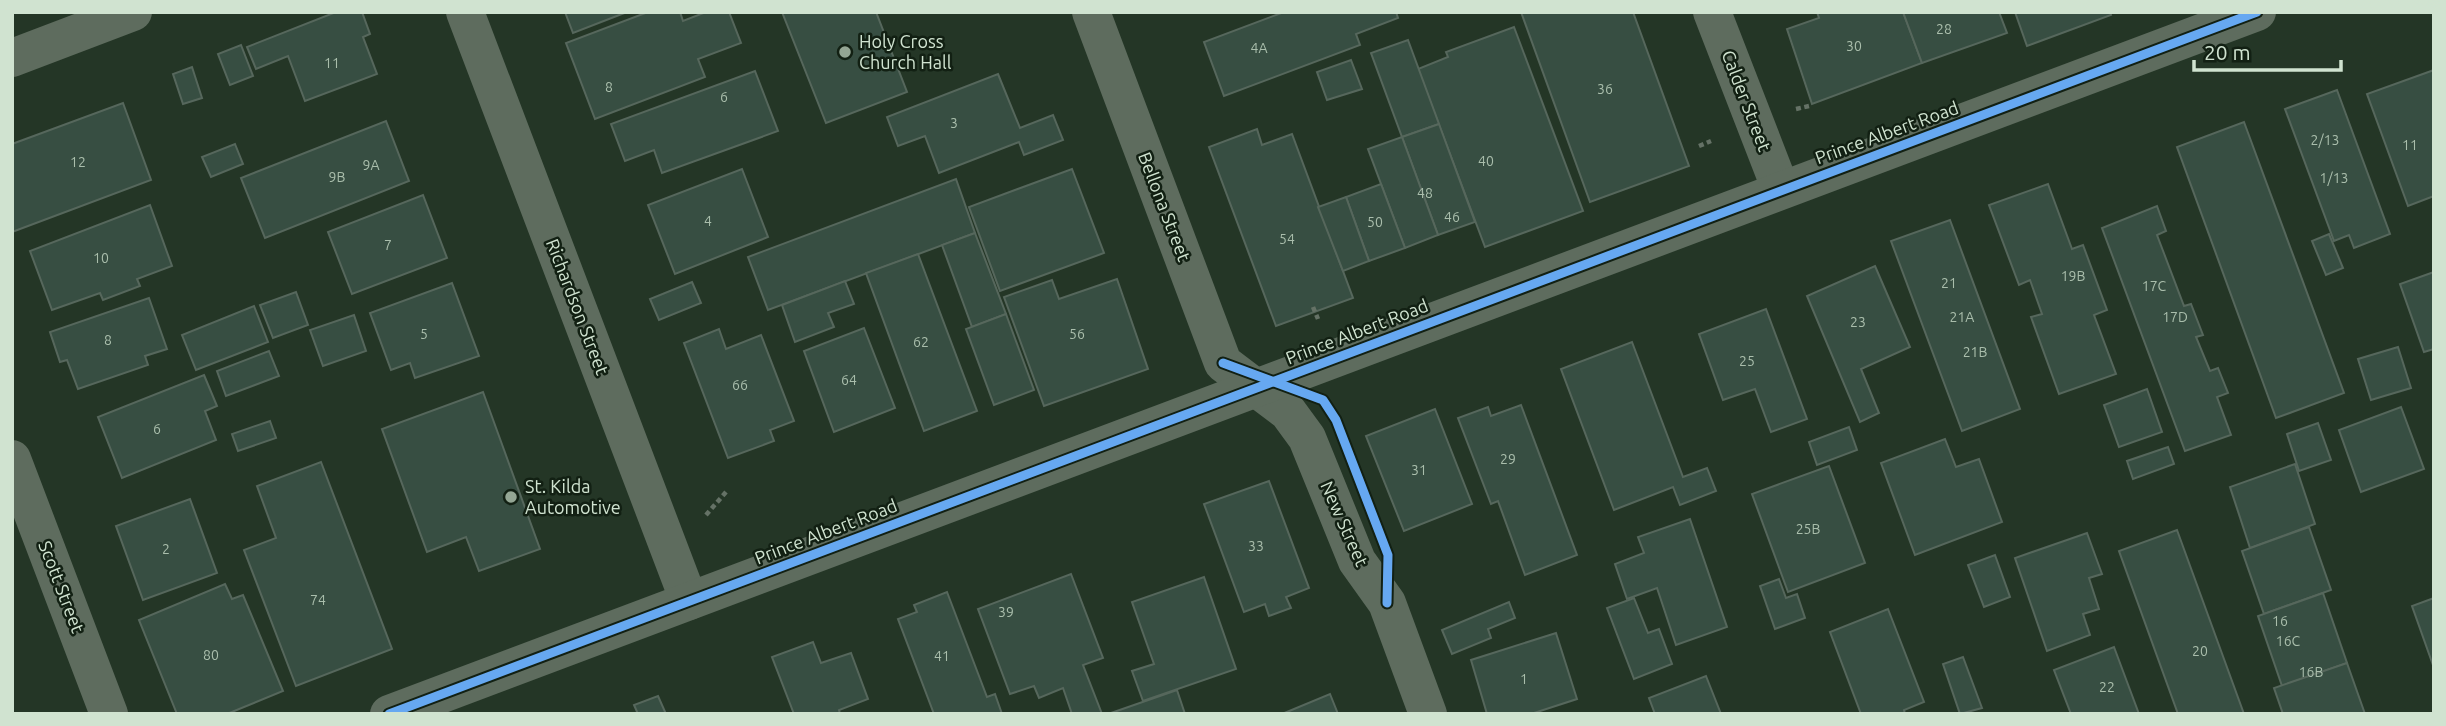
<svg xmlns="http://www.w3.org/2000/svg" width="2446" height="726" font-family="Ubuntu,sans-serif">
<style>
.building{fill:#374e42;stroke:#56675c;stroke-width:2}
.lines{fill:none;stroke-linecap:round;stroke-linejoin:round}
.path{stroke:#657266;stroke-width:4.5;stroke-dasharray:5 3.5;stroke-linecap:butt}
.minor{stroke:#5e6c5e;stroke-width:38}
.cycleway-casing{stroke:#122013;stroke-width:13}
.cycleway{stroke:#66a8f1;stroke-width:9}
.poi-dot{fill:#94a694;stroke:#122013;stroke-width:2.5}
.labels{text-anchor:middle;stroke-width:5;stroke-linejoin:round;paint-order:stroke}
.number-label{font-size:14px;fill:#aabeac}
.poi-label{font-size:18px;fill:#d0e3d0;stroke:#122013;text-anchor:start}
.street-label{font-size:18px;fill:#d0e3d0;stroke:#122013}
</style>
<rect width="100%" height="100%" fill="#243626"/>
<g class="building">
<polygon points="336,12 362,12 370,34 363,37 377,74 305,101 288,56 256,69 247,47"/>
<polygon points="565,12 627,12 573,33"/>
<polygon points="648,12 680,12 683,21 706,12 729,12 741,43 698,59 705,77 595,119 566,43"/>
<polygon points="782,12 876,12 907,92 826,123"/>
<polygon points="1284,12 1396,12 1398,18 1356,34 1360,45 1224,96 1204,42"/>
<polygon points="1521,12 1633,12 1689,166 1590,202"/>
<polygon points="1817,12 1903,12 1922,63 1812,104 1787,29 1819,18"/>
<polygon points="1903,12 1999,12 2007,33 1922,63"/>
<polygon points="2015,12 2110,12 2111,15 2027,46"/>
<polygon points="1514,27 1583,211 1485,247 1418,69 1448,57 1446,52"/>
<polygon points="1408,40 1439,124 1402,137 1371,53"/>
<polygon points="241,45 253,76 230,85 218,54"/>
<polygon points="1351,60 1362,89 1327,100 1317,72"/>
<polygon points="192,67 202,98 183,104 173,74"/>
<polygon points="2434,70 2434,196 2408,206 2367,94"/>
<polygon points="755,71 778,131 662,173 654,150 625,161 611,124"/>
<polygon points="998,74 1020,128 1053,115 1063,140 1024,155 1019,142 939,173 925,136 898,146 887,117"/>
<polygon points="2337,90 2390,234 2354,248 2349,235 2334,241 2285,109"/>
<polygon points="123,103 151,180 12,232 12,144"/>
<polygon points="386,121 409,181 265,238 241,178"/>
<polygon points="2244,122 2344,393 2276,418 2177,147"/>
<polygon points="1439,124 1475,222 1438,235 1402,137"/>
<polygon points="1257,129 1262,145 1292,134 1353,298 1276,326 1209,147"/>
<polygon points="1402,137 1438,235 1405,248 1368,149"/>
<polygon points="235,144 243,164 211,177 202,157"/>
<polygon points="742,169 768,237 675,274 648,205"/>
<polygon points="1072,169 1104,253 1000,291 969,207"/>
<polygon points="956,179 975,233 768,310 748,257"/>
<polygon points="1381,184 1405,248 1369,261 1346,197"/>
<polygon points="2048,184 2072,249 2083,245 2107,310 2094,315 2116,374 2059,394 2031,317 2042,314 2030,280 2019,285 1989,205"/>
<polygon points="423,195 447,258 352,294 328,232"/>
<polygon points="1346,197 1369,261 1343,271 1318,207"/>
<polygon points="150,205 172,266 137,279 140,286 103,300 100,293 52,310 30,251"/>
<polygon points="2157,206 2166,231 2157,235 2184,306 2191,304 2203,335 2196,337 2210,371 2218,368 2228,393 2217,397 2231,435 2185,451 2102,228"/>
<polygon points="1950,220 2020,409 1962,431 1891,241"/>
<polygon points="975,233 1006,314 972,327 942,245"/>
<polygon points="2329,234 2343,268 2326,275 2312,241"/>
<polygon points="918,254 977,411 924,431 866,273"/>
<polygon points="1875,266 1910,347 1861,369 1879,413 1860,422 1807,296"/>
<polygon points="2434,272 2434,349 2424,352 2400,284"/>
<polygon points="1117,279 1148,369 1044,406 1004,297 1052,280 1059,299"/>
<polygon points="845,281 854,304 828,313 834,327 795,342 782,305"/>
<polygon points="692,282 701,303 659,320 650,299"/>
<polygon points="452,283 479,356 415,378 410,363 391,370 370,313"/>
<polygon points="296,292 308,325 273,338 260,305"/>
<polygon points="149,298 167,349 145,356 148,365 78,389 67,360 60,362 50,332"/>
<polygon points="254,306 268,342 196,370 182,335"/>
<polygon points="1766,309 1807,419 1771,432 1755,389 1723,400 1699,334"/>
<polygon points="1006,314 1034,390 994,405 966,329"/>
<polygon points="354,315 366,351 323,366 310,330"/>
<polygon points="864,328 895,408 834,432 804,351"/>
<polygon points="719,329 726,349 761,335 794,421 770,430 774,441 728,458 684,343"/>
<polygon points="1632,342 1683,477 1707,468 1716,491 1680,505 1673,487 1614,510 1561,369"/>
<polygon points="2398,347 2411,388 2371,400 2358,359"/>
<polygon points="269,351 279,376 226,396 217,371"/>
<polygon points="204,375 217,406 205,411 216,440 122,478 98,417"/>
<polygon points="2147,389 2162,432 2119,447 2104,405"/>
<polygon points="483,392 540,549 479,571 466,537 427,552 382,429"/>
<polygon points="1521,405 1577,555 1525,575 1498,501 1491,504 1458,418 1488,407 1491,416"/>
<polygon points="2401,407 2424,469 2361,492 2339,430"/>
<polygon points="1435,409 1472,504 1404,531 1366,436"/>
<polygon points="270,421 276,438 238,451 232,434"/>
<polygon points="2318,423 2331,460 2299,471 2287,434"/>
<polygon points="1849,427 1857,450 1817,465 1809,442"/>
<polygon points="1945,439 1956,467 1979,459 2002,522 1915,555 1881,463"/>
<polygon points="2168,447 2174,464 2133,479 2127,461"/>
<polygon points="321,462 392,649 296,686 244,550 276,538 257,486"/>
<polygon points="2295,464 2315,524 2250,548 2230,487"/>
<polygon points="1829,466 1865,563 1788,592 1752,494"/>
<polygon points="1269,481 1309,588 1286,597 1291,608 1269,616 1265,604 1244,612 1204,504"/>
<polygon points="190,499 217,573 143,600 116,526"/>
<polygon points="1690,519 1727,627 1676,645 1657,588 1627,599 1615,564 1644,553 1638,537"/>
<polygon points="2309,527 2331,590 2264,614 2242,551"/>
<polygon points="2177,530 2244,714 2178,714 2119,551"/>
<polygon points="2087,533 2102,574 2089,578 2099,609 2083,614 2090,635 2047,651 2015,558"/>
<polygon points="1995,555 2010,597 1984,607 1968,565"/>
<polygon points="1071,574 1103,658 1083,665 1102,714 1072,714 1063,688 1039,698 1034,686 1010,694 978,609"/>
<polygon points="1204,577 1236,669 1143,701 1132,671 1154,664 1132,602"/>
<polygon points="1779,579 1786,598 1797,594 1805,618 1775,629 1760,586"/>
<polygon points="225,584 232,599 243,595 283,691 227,714 177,714 139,620"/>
<polygon points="947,592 987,697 995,694 1002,714 934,714 898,619 917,612 914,605"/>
<polygon points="2323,593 2347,663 2282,686 2258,616"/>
<polygon points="1634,598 1648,633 1659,629 1672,664 1634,679 1607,608"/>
<polygon points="2434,598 2434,668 2412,606"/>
<polygon points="1509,602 1515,618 1488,629 1491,638 1452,654 1442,630"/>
<polygon points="1888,609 1924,702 1904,710 1905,714 1861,714 1830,632"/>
<polygon points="1556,633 1577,699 1531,714 1487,714 1471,660"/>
<polygon points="813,642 821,663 851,653 868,699 839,710 840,714 794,714 772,657"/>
<polygon points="2114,647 2139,714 2071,714 2054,670"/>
<polygon points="1963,657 1982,708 1960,714 1943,664"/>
<polygon points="2347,663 2365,714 2283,714 2274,688"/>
<polygon points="1706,676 1721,714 1655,714 1649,698"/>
<polygon points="1177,690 1185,714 1111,713"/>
<polygon points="1330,694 1338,714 1282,714"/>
<polygon points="658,696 666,714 638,714 634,705"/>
</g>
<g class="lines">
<g class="path">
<polyline points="1796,109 1809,106"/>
<polyline points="1699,146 1711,141"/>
<polyline points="1313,307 1318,319"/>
<polyline points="706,515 726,492"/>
</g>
<g class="minor">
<polyline points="465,12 689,601"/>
<polyline points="1091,12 1223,363 1288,412 1307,438 1357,561 1387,603 1428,714"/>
<polyline points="1712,12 1781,190"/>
<polyline points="12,58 133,12"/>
<polyline points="12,459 109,714"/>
<polyline points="389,714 2257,12"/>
</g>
<defs>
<g id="cycleway">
<polyline points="1223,363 1323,400 1336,420 1388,555 1387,603"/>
<polyline points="389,714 2257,12"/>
</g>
</defs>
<use href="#cycleway" class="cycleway-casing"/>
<use href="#cycleway" class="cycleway"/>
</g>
<g class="poi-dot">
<circle cx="845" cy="52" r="7"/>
<circle cx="511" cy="497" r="7"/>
</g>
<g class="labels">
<g class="number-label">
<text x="1944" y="34">28</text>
<text x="1854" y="51">30</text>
<text x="1259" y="53">4A</text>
<text x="332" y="68">11</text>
<text x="609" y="92">8</text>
<text x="1605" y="94">36</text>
<text x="724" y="102">6</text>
<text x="954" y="128">3</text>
<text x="2325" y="145">2/13</text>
<text x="2410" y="150">11</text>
<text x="1486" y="166">40</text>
<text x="78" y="167">12</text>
<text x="371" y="170">9A</text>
<text x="337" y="182">9B</text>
<text x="2334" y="183">1/13</text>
<text x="1425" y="198">48</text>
<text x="1452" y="222">46</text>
<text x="708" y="226">4</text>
<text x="1375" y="227">50</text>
<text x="1287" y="244">54</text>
<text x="388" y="250">7</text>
<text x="101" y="263">10</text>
<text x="2073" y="281">19B</text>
<text x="1949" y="288">21</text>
<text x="2154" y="291">17C</text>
<text x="1962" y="322">21A</text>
<text x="2175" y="322">17D</text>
<text x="1858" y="327">23</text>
<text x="424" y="339">5</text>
<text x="1077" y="339">56</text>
<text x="108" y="345">8</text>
<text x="921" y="347">62</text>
<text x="1975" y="357">21B</text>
<text x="1747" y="366">25</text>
<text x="849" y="385">64</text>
<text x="740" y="390">66</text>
<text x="157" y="434">6</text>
<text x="1508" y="464">29</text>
<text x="1419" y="475">31</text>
<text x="1808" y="534">25B</text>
<text x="1256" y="551">33</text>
<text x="166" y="554">2</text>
<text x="318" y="605">74</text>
<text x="1006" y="617">39</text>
<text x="2280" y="626">16</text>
<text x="2288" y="646">16C</text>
<text x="2200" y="656">20</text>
<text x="211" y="660">80</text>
<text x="942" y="661">41</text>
<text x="2311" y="677">16B</text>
<text x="1524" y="684">1</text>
<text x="2107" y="692">22</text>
</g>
<g class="poi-label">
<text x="859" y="48">Holy Cross<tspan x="859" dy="21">Church Hall</tspan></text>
<text x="525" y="493">St. Kilda<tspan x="525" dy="21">Automotive</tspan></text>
</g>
<g class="street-label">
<text transform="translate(1746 101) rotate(69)" y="6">Calder Street</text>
<text transform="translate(1887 133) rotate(-20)" y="6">Prince Albert Road</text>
<text transform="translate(1164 207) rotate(69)" y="6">Bellona Street</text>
<text transform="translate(577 307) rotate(69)" y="6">Richardson Street</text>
<text transform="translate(1357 332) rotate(-21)" y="6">Prince Albert Road</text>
<text transform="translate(1344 524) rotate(66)" y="6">New Street</text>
<text transform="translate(826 532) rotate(-21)" y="6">Prince Albert Road</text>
<text transform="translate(61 587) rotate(69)" y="6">Scott Street</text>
</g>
</g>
<rect width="2446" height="726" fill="none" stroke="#d0e3d0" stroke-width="28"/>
<path d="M2194 60v10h147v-10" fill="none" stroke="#d0e3d0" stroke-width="3.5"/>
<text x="2204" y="60" font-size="21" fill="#d0e3d0" stroke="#122013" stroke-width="5" paint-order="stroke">20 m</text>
</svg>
